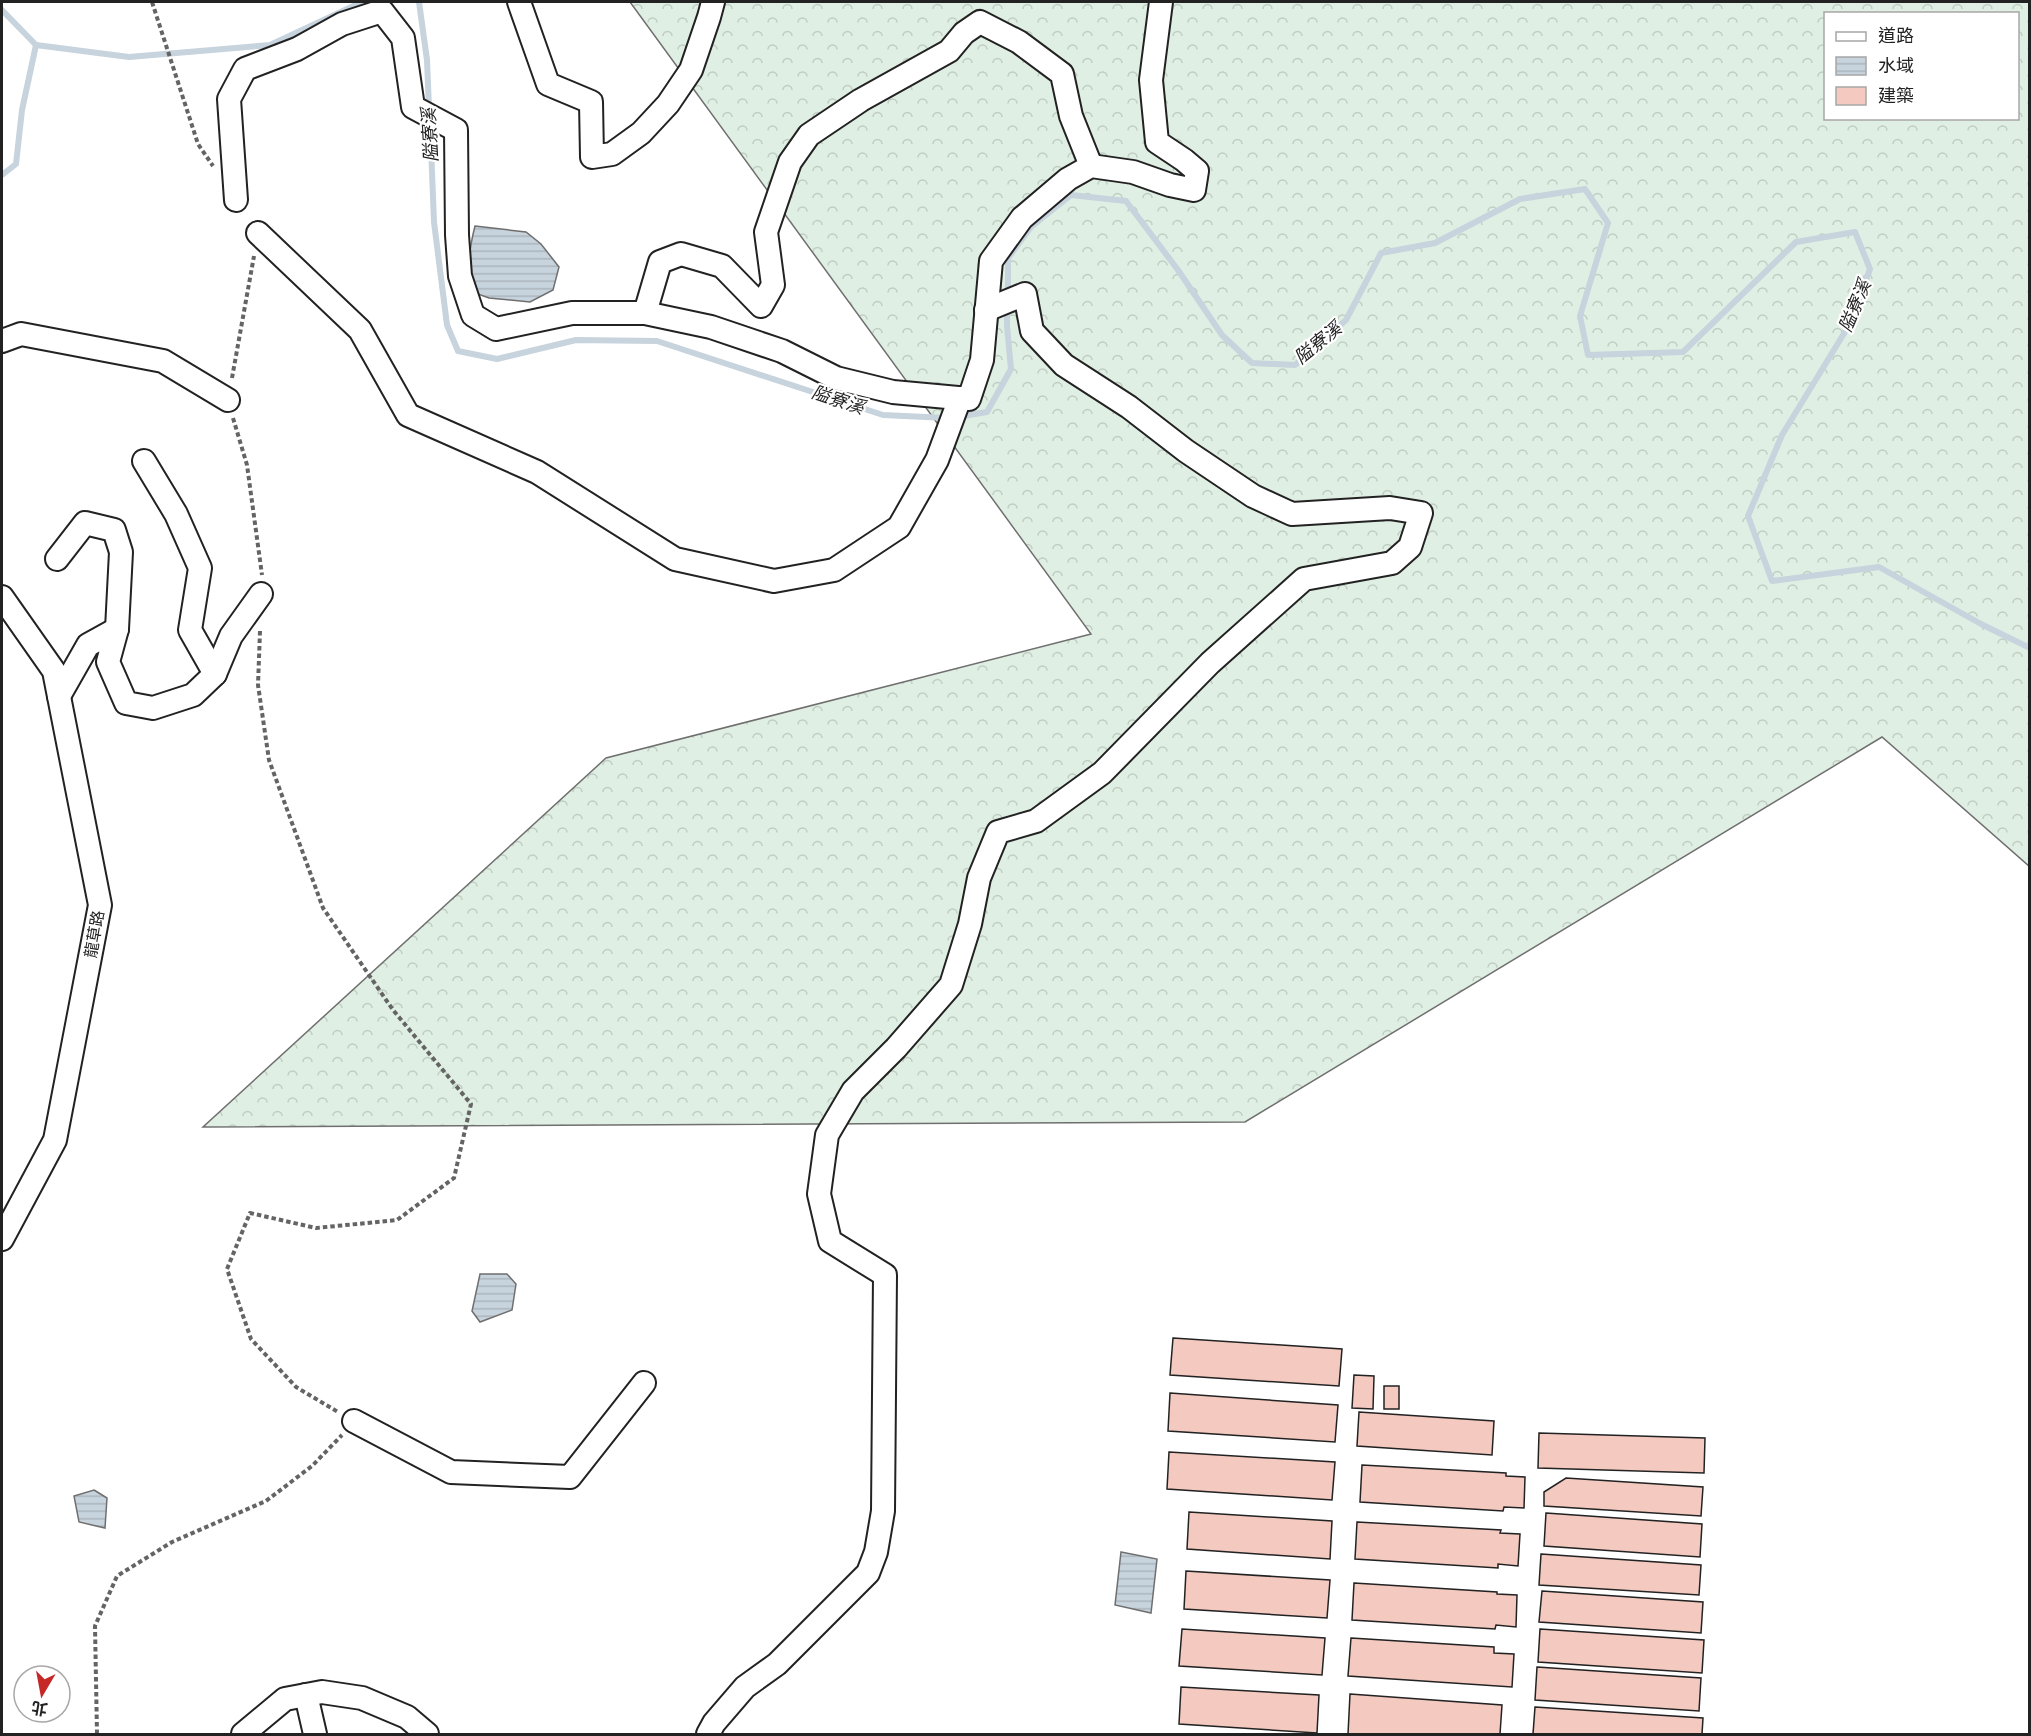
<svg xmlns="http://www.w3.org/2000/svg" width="2031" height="1736" font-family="Raleway,'Noto Sans TC',sans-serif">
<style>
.forest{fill:url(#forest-crowns);stroke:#6f6f6f;stroke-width:1.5;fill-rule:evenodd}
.water{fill:url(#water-rules);stroke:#6f6f6f;stroke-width:1.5}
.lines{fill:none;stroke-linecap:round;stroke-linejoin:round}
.stream{stroke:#c7d3dd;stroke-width:6}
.building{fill:#f3c9c0;stroke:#222;stroke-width:1.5}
.minor-casing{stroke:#222;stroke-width:26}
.path{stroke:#646464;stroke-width:4;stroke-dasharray:4.5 3;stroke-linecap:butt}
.minor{stroke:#fff;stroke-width:22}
.labels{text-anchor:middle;stroke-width:4.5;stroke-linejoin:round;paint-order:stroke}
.street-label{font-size:16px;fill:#222;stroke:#fff}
.water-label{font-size:18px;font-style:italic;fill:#222;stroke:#fff}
</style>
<defs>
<pattern id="forest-crowns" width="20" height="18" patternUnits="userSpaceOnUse" patternTransform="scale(1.5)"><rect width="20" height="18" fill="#e0efe3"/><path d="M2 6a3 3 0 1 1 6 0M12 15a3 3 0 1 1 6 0" fill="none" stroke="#c0cdc2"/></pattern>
<pattern id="water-rules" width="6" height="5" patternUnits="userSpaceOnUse" patternTransform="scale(1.5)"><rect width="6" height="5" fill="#c7d3dd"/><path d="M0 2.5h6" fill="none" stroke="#abb5bd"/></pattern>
</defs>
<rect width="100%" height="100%" fill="#fff"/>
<path class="forest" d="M630 2H2029V866L1882 737 1245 1122 203 1127 606 758 1091 634ZM1826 14H2018V118H1826Z"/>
<g class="water">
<path d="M475 226 526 232 541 244 559 267 553 290 530 302 489 298 475 293C467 265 468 254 475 226Z"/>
<polygon points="480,1274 507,1274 516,1284 512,1310 480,1322 472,1311"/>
<polygon points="94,1490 107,1498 105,1528 79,1522 74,1496"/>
<polygon points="1121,1552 1157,1559 1151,1613 1115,1605"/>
</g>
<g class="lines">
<g class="stream">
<polyline points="419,2 427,60 429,108"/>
<polyline points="2,10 36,45 129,57 270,45 362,2"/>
<polyline points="430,122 434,222 447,325 458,351 497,359 576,340 657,341 883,415 947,418"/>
<polyline points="2,175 16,164 22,110 36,45"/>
<polyline points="1008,295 1008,258 1031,227 1071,195 1126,201 1178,270 1222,335 1252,363 1295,365 1346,320 1381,253 1435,243 1520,199 1585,189 1608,223 1580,316 1588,355 1683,352 1796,242 1855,232 1870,269 1851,322 1782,435 1748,516 1772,581 1879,567 1981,624 2030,648"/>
<polyline points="957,417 987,412 1011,369 1007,326 1007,306"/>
</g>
</g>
<g class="building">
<polygon points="1173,1338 1342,1349 1339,1386 1170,1375"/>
<polygon points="1354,1375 1374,1376 1373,1409 1352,1408"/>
<rect x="1384" y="1386" width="15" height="23"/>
<polygon points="1170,1393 1338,1405 1335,1442 1168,1431"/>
<polygon points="1359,1412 1494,1421 1492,1455 1357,1446"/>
<polygon points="1539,1433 1705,1438 1704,1473 1538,1468"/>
<polygon points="1169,1452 1335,1462 1332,1500 1167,1489"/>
<polygon points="1362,1465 1506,1473 1506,1476 1525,1477 1524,1508 1504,1507 1503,1511 1360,1502"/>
<polygon points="1566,1478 1703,1487 1701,1516 1544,1506 1544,1492"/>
<polygon points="1189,1512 1332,1521 1330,1559 1187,1549"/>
<polygon points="1546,1513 1702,1524 1700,1557 1544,1546"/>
<polygon points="1357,1522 1501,1530 1500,1533 1520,1534 1518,1566 1498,1564 1498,1568 1355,1559"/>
<polygon points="1541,1554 1701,1565 1699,1595 1539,1585"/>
<polygon points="1186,1571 1330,1580 1327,1618 1184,1609"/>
<polygon points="1354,1583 1497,1592 1497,1594 1517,1595 1516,1627 1496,1625 1495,1629 1352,1620"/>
<polygon points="1542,1591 1703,1602 1701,1633 1539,1622"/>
<polygon points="1182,1629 1325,1638 1322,1675 1179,1666"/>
<polygon points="1540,1629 1704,1640 1702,1673 1538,1662"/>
<polygon points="1351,1638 1494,1647 1494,1653 1514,1654 1512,1687 1348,1676"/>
<polygon points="1537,1667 1701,1678 1699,1711 1535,1700"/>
<polygon points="1181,1687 1319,1695 1317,1733 1179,1724"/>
<polygon points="1350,1694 1502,1705 1500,1734 1348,1734"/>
<polygon points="1535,1707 1703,1718 1702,1734 1533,1734"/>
</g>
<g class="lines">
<defs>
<g id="minor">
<polyline points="519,2 548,84 591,102 592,157 612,154 641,133 668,104 691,70 709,17 713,2"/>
<polyline points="236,200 229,99 245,69 297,49 342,24 382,11 403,38 413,107 456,130 457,235 460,276 473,315 496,329 572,313 645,313 711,327 782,351 836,378 893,392 969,399 982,360 991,261 1022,218 1068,179 1091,166 1133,172 1170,185 1194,190 1197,171 1184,160 1157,142 1151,80 1161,2"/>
<polyline points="258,233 360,330 408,415 537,472 675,559 774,581 834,570 899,527 937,460 960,398"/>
<polyline points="645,313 660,262 681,254 722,266 761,306 773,285 766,232 790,162 809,135 861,100 949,51 964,33 980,22 1019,42 1062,74 1071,116 1091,166"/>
<polyline points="2,341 21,334 163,361 228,400"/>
<polyline points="144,461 176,514 200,568 190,630 215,674"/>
<polyline points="57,559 85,523 114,530 121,552 117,629"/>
<polyline points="2,597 54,671 100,905 55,1140 2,1239"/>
<polyline points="59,696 88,645 117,629 108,662 126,703 153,708 193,695 215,674 231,636 261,594"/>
<polyline points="354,1421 451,1472 570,1477 644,1383"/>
<polyline points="306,1695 315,1734"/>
<polyline points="243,1734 285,1699 322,1692 362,1698 407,1717 427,1734"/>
<polyline points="708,1734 714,1723 745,1687 777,1664 868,1573 876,1552 883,1511 885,1275 830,1241 819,1194 827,1135 853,1091 896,1048 951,985 970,924 979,878 998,832 1036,821 1102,773 1210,663 1304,579 1392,563 1410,547 1421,513 1390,508 1292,514 1253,496 1186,451 1129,407 1064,365 1032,331 1025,294 986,310"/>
</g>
</defs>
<use href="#minor" class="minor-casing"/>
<g class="path">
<polyline points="152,2 198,144 213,166"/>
<polyline points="232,378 254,256"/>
<polyline points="233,418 247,465 262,575"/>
<polyline points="260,631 258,685 269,760 323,908 393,1010 471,1104 454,1178 397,1220 316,1228 250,1213 227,1269 251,1339 296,1387 338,1412"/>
<polyline points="97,1734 95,1626 117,1576 172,1542 266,1501 312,1466 342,1435"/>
</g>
<use href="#minor" class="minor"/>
</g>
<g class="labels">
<g class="street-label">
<text transform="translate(94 934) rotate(-80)" y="6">龍草路</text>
</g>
<g class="water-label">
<text transform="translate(430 135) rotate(-93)" y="6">隘寮溪</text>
<text transform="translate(1855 306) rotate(-67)" y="6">隘寮溪</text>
<text transform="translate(1318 343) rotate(-39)" y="6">隘寮溪</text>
<text transform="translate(838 400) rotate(18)" y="6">隘寮溪</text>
</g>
</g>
<rect width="2031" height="1736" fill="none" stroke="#222222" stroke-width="6"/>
<rect x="1824" y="12" width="195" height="108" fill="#ffffff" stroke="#a7a7a7" stroke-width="1.5"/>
<rect x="1836" y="32" width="30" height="9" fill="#ffffff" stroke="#a7a7a7" stroke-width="1.5"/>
<text x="1878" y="42" font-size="18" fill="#222222">道路</text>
<rect x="1836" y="57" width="30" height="18" fill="url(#water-rules)" stroke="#a7a7a7" stroke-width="1.5"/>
<text x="1878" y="72" font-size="18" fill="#222222">水域</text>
<rect x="1836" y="87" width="30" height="18" fill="#f3c9c0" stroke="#a7a7a7" stroke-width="1.5"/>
<text x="1878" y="102" font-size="18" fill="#222222">建築</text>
<g transform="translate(42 1694) rotate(190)"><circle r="28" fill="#ffffff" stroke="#a7a7a7" stroke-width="1.5"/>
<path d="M0-4.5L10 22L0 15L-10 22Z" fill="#c62828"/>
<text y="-9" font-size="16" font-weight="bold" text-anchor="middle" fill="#222222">北</text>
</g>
</svg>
